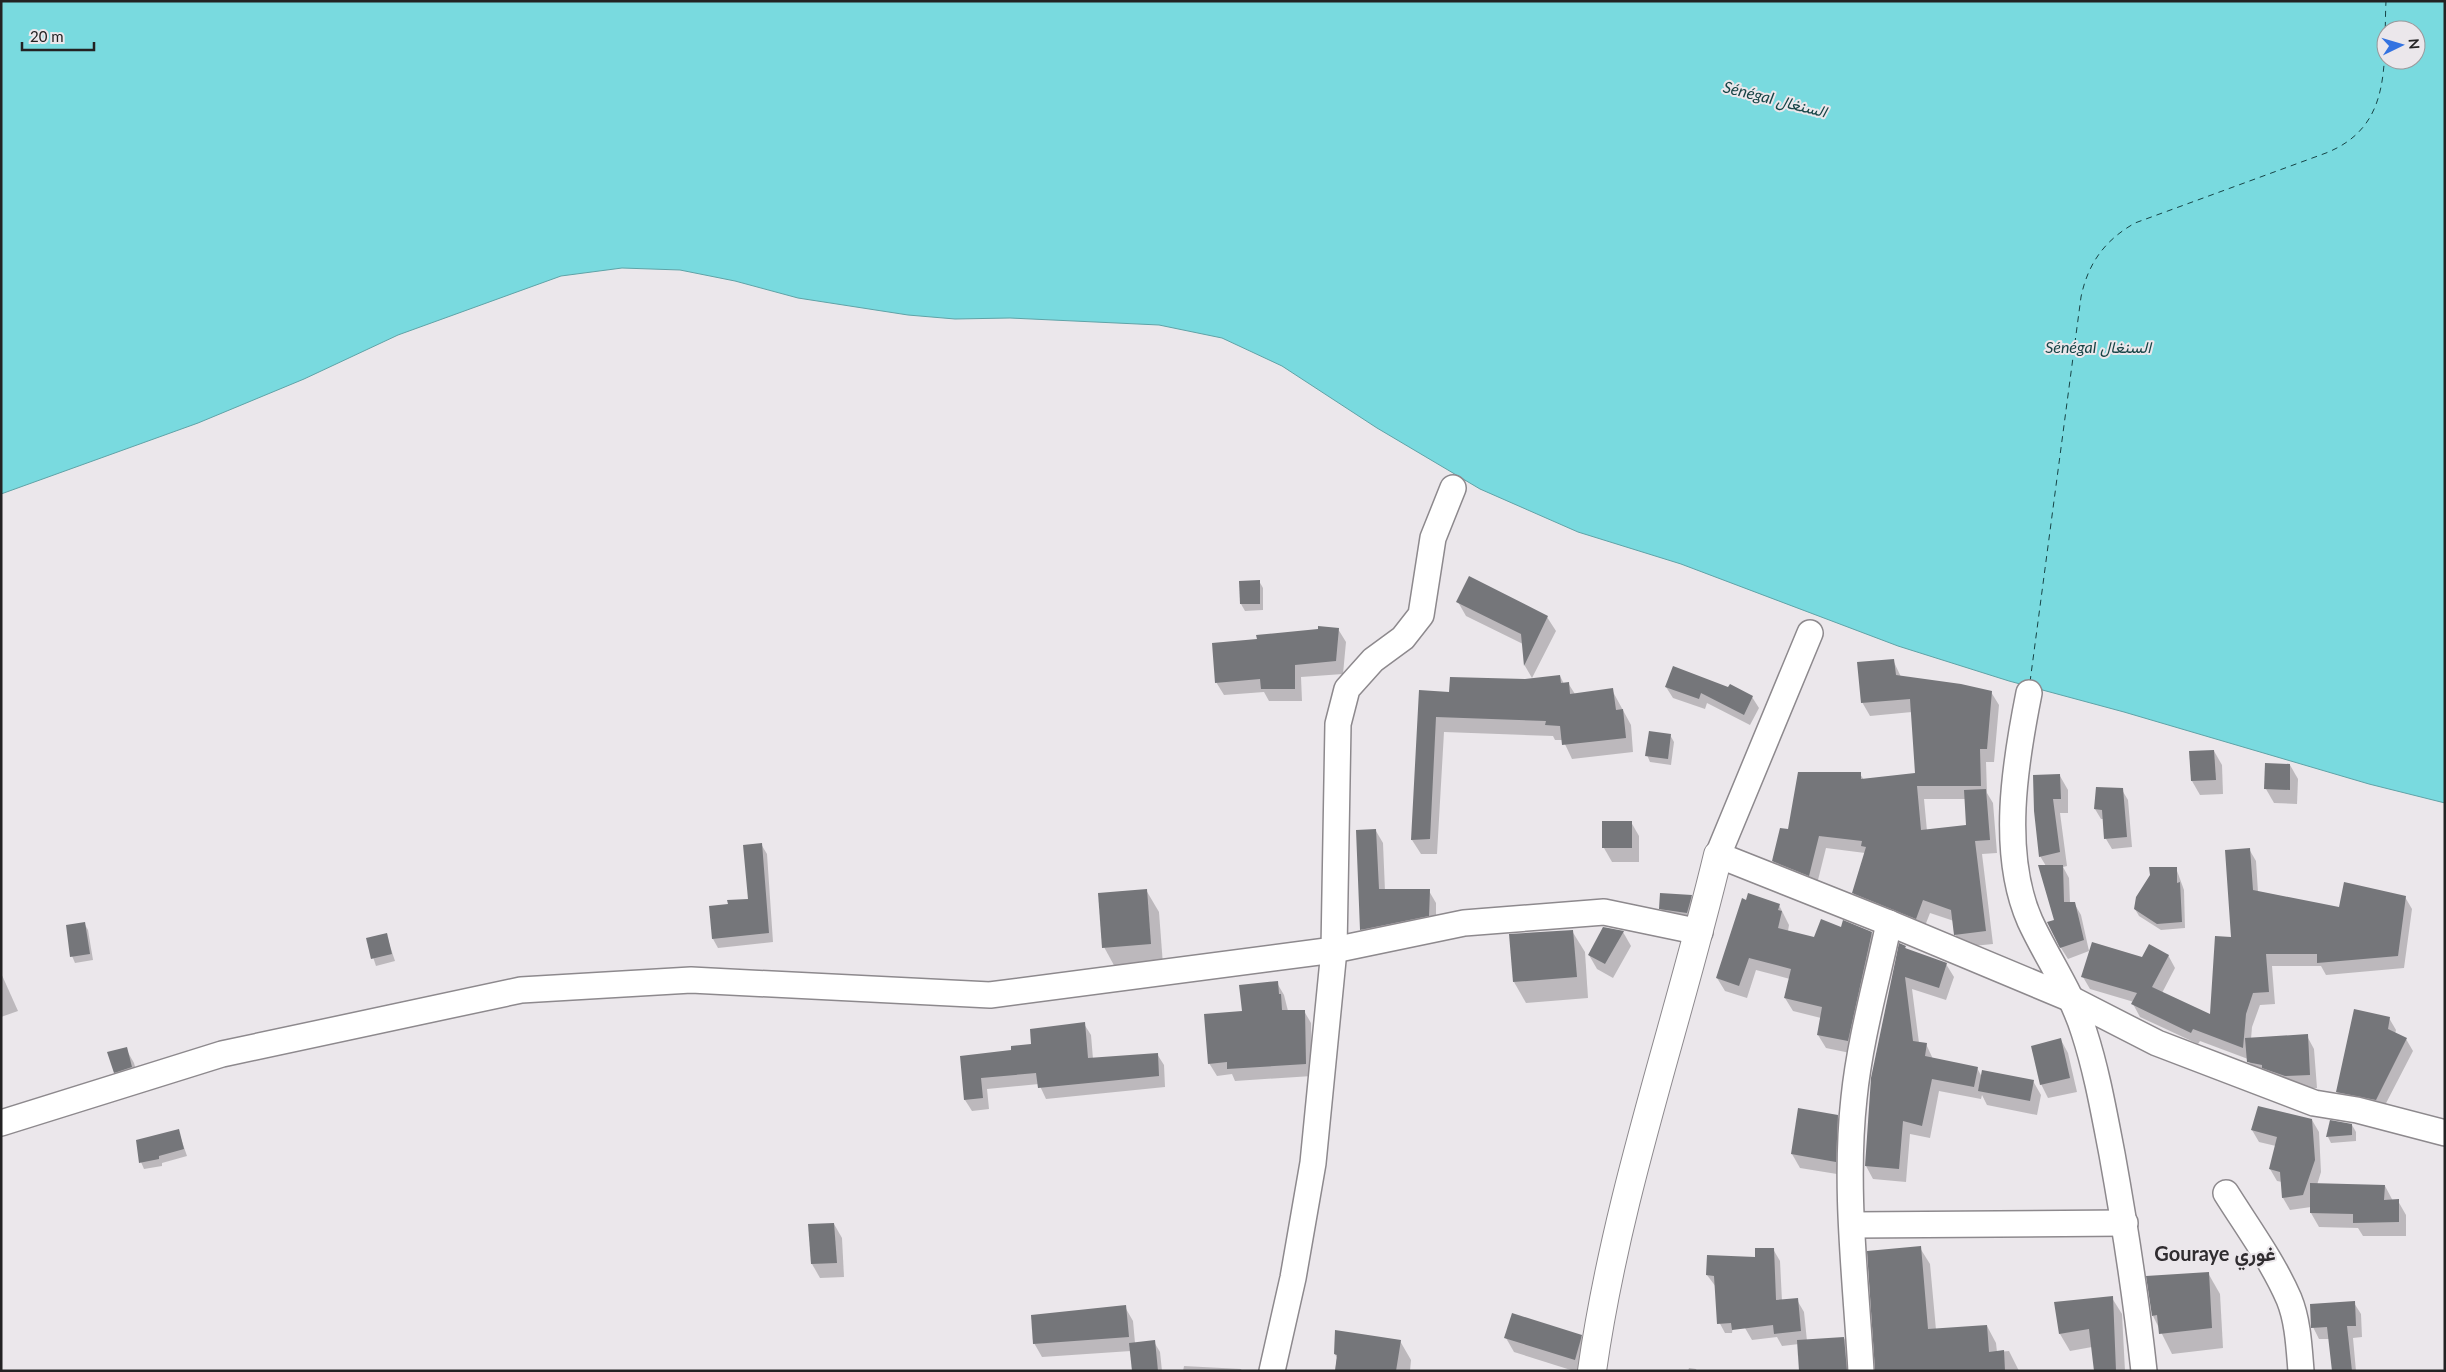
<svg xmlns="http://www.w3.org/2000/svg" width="2446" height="1372" font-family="Lato,Vazirmatn,sans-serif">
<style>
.water{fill:#79dadf;stroke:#5fa3a7;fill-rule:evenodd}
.shadow{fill:#0003;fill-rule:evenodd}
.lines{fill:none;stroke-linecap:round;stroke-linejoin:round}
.ferry{stroke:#174446;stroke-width:1;stroke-dasharray:6 5;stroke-linecap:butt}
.building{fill:#75767a}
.minor-casing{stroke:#8d898d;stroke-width:28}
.major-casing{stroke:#8d898d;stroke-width:30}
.minor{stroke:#fff;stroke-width:25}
.major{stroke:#fff;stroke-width:28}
.labels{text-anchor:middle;stroke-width:4;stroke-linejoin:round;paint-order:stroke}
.water-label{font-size:16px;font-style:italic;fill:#174446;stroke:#ebe7eb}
.district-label{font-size:20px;font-weight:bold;fill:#302d30;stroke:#ebe7eb}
</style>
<rect width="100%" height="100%" fill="#ebe7eb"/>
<path class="water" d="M1 1H2445V803L2369 784 2124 712 2009 681 1898 646 1681 564 1578 532 1480 489 1377 428 1282 366 1222 338 1159 325 1010 318 955 319 908 315 798 298 735 281 680 270 622 268 561 276 398 335 304 379 198 423 1 494ZM2386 30H2416V60H2386Z"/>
<g class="shadow">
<polygon points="1259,581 1263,588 1263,610 1245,611 1241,604 1240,582"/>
<polygon points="1458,602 1547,617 1556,631 1532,678 1525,666 1523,644 1466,616"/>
<polygon points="1338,629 1346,642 1343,674 1301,677 1302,701 1269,701 1264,692 1224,695 1216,682"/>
<path d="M1893 660 1901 677 1991 692 1999 705 1994 762H1986L1987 793 1993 803 1997 853 1982 854 1993 944 1963 947 1955 934 1954 921 1930 913 1923 931 1861 906 1853 892 1865 853 1826 848 1816 888 1781 874 1773 861 1789 831 1860 774 1864 780 1916 774 1912 712 1870 716 1862 702ZM1924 799H1966L1968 826 1927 831Z"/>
<polygon points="1560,676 1564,684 1568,683 1575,694 1612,690 1631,725 1633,752 1572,759 1563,740 1555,740 1553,736 1444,732 1437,854 1421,854 1412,840 1420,691 1450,693"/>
<polygon points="1666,687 1752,697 1759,708 1750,725 1707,703 1705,709 1673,698"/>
<polygon points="1670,735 1674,742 1671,765 1650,762 1647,755"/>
<polygon points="2214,751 2222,765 2223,794 2200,795 2192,781 2190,752"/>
<polygon points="2266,765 2290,765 2298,779 2297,804 2274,803 2266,789"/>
<polygon points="2060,776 2068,790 2068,813 2060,813 2067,866 2063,867 2069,878 2070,903 2074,903 2081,915 2089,951 2068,959 2061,948 2046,866 2040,856 2035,811"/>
<polygon points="2122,790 2128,800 2132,847 2112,849 2106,839 2104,819 2101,819 2095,809"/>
<polygon points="1631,822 1639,836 1639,862 1612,862 1604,848"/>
<polygon points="1376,831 1383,843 1385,891 1429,891 1436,903 1436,928 1369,942 1362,929"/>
<polygon points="761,844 767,854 773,942 718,948 713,939 729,905 749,900"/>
<polygon points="2249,849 2256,861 2258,892 2340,909 2405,897 2412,909 2404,968 2326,975 2321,966 2272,966 2275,1004 2260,1005 2252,1027 2251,1039 2307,1036 2314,1049 2317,1088 2293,1089 2256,1075 2248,1059 2200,1041 2198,1044 2140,1017 2133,1004 2134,1002 2090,989 2083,977 2143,958 2168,955 2175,968 2162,993 2211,1016 2233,939"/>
<polygon points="2176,868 2184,890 2185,928 2161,930 2139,916 2135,909"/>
<polygon points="1146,890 1159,912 1163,965 1116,969 1104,947"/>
<polygon points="1691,896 1695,902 1691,919 1664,915 1661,909"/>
<polygon points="1779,905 1789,925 1788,931 1815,939 1842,928 1871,933 1879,946 1855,1054 1826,1048 1818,1035 1821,1018 1793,1011 1785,998 1790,979 1756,970 1747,998 1725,991 1717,978"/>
<polygon points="84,923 88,930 93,960 75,963 72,956"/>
<polygon points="1572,931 1585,952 1588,998 1526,1003 1514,982"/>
<polygon points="1623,932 1631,946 1613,978 1597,969 1589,955"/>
<polygon points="386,934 395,961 376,966 367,939"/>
<polygon points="1905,947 1907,950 1946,964 1954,977 1946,1000 1912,989 1919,1043 1926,1044 1933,1059 1977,1068 1982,1077 2033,1081 2041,1095 2037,1115 1987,1105 1982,1095 1981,1099 1939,1091 1930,1138 1910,1134 1906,1182 1873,1179 1866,1166"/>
<polygon points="1,973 18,1011 1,1017"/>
<polygon points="1277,983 1284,995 1288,1011 1304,1011 1311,1023 1312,1076 1235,1081 1232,1074 1217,1076 1209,1063 1244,1012"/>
<polygon points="2389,1018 2396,1030 2395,1034 2406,1039 2413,1051 2382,1111 2344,1104 2337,1092"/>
<polygon points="1084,1024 1091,1035 1093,1059 1157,1054 1164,1065 1165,1087 1046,1099 1039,1084 987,1089 989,1109 972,1111 965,1100 962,1057 1012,1052"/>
<polygon points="2061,1040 2068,1053 2077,1092 2048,1098 2041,1084"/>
<polygon points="126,1049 134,1063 139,1081 123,1086 115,1072"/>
<polygon points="1799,1110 1837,1116 1846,1130 1843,1175 1800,1168 1792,1154"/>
<polygon points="2312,1120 2319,1132 2321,1172 2317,1185 2385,1186 2393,1201 2398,1201 2406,1215 2406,1236 2363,1236 2358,1228 2319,1227 2311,1213 2311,1207 2290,1210 2283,1198 2282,1182 2277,1181 2270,1169 2276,1146 2259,1142 2252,1130"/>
<polygon points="2352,1125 2356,1132 2356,1141 2331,1143 2328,1137"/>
<polygon points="178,1130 187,1156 162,1163 162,1166 144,1169 141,1162"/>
<polygon points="834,1224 842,1238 844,1277 820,1278 812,1264 809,1226"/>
<polygon points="1920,1248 1930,1264 1936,1330 1987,1326 1996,1343 1997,1352 2009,1351 2019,1371 1876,1371"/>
<polygon points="1773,1249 1780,1261 1782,1301 1797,1300 1804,1312 1807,1341 1844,1338 1853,1355 1855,1371 1801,1371 1799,1344 1782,1346 1777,1337 1752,1340 1745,1328 1738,1290 1732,1333 1725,1333 1718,1320 1716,1287 1707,1275 1756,1258"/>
<polygon points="2208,1273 2220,1294 2223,1348 2172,1354 2153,1316"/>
<polygon points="2112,1298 2122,1314 2125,1371 2095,1371 2092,1347 2070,1351 2060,1334 2055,1303"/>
<polygon points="2354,1303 2361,1314 2362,1337 2353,1338 2356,1371 2333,1371 2329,1339 2319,1339 2313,1327"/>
<polygon points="1125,1307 1133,1321 1135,1343 1154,1342 1160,1352 1162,1371 1133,1371 1131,1351 1042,1357 1034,1343"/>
<polygon points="1581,1336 1589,1350 1583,1371 1574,1371 1514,1352 1506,1338"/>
<polygon points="1400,1341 1411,1360 1410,1371 1335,1371 1337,1358 1335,1354"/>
<polygon points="1184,1366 1241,1369 1242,1371 1183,1371"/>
<polygon points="1689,1368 1696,1369 1697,1371 1688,1371"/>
</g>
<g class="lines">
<path class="ferry" d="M2030 682 2081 297C2088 263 2105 240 2135 223L2326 153C2394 126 2383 62 2386 1"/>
</g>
<g class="building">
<polygon points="1469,576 1548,616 1524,666 1521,634 1456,602"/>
<polygon points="1260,580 1260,604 1240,604 1239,581"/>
<polygon points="1318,626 1339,628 1336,661 1295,665 1295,689 1261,689 1260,679 1215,683 1212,643 1257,639 1256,635 1318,629"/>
<polygon points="1894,659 1896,675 1961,684 1992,691 1987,749 1980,749 1981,786 1917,786 1921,830 1966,825 1964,790 1986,789 1990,840 1975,841 1986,931 1954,935 1951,910 1923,900 1916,919 1852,893 1866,847 1861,846 1862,841 1819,836 1809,876 1772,861 1780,828 1788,829 1798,772 1861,772 1861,779 1915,773 1910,699 1861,703 1857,662"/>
<polygon points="1673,666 1728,687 1730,684 1753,696 1744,715 1701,693 1699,699 1665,687"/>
<polygon points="1560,675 1561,683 1569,682 1570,694 1613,688 1616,710 1623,709 1626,738 1562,745 1560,726 1545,725 1546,721 1436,717 1430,839 1411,840 1419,690 1449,692 1450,677 1525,679"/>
<polygon points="1649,731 1671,734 1668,759 1645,756"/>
<polygon points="2214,750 2216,780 2191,781 2189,751"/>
<polygon points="2265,763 2290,764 2290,790 2264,789"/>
<polygon points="2060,774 2061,799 2053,799 2060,852 2039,857 2034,811 2033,775"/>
<polygon points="2096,787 2123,788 2127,837 2104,839 2102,810 2094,809"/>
<rect x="1602" y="821" width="30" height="27"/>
<polygon points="1376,829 1379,889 1430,889 1429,916 1360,930 1356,830"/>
<polygon points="762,843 769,933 712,939 709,906 728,904 727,900 748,899 743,845"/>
<polygon points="2250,848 2253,890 2339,907 2344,882 2406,896 2398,956 2317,963 2317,954 2266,954 2269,992 2253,993 2246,1014 2243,1048 2193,1029 2191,1033 2131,1004 2137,993 2081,977 2092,942 2142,957 2149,944 2169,955 2152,987 2210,1014 2215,936 2231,937 2225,850"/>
<polygon points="2038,865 2063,865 2064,902 2075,902 2084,940 2060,948 2047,922 2054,920"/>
<polygon points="2149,867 2177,867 2177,883 2180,882 2182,922 2157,924 2134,909 2136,897 2150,875"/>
<polygon points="1147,889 1151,944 1102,948 1098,893"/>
<polygon points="1660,893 1692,895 1687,913 1659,909"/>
<polygon points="1748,893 1780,904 1778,910 1782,911 1778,928 1814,937 1821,919 1841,927 1843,920 1872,932 1848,1041 1817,1035 1822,1007 1784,998 1791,969 1749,958 1739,986 1716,978 1742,898 1746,900"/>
<polygon points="85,922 90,954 70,957 66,925"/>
<polygon points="1603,927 1624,931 1605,964 1588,955"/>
<polygon points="1573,930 1577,977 1513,982 1509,934"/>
<polygon points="387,933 392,954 371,959 366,938"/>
<polygon points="1899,943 1906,946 1905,948 1947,963 1939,988 1905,977 1913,1041 1927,1043 1925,1056 1978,1067 1974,1087 1932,1079 1922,1126 1903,1121 1899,1169 1865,1166 1871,1078"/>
<polygon points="1278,981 1279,994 1281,994 1282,1010 1305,1010 1306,1064 1227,1069 1227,1062 1208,1064 1204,1014 1242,1011 1239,985"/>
<polygon points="2354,1009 2390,1017 2388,1029 2407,1038 2376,1100 2336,1092"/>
<polygon points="1085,1022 1088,1058 1158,1053 1159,1076 1038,1088 1036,1073 981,1078 983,1098 964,1100 960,1056 1011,1050 1011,1046 1031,1044 1030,1029"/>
<polygon points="2308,1034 2310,1075 2285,1076 2262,1068 2262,1065 2247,1062 2245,1038"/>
<polygon points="2061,1038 2070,1078 2040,1085 2031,1046"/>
<polygon points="127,1047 132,1067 114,1073 107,1052"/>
<polygon points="1982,1070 2034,1080 2030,1101 1978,1091"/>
<polygon points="2258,1106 2312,1119 2315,1160 2303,1195 2282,1198 2280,1172 2269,1169 2277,1137 2251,1130"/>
<polygon points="1798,1108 1838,1115 1836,1162 1791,1154"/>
<polygon points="2330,1120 2352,1124 2352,1135 2326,1137"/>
<polygon points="179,1129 184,1149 159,1156 159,1159 139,1163 136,1140"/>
<polygon points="2310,1183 2385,1185 2384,1200 2399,1199 2399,1222 2353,1223 2353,1214 2310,1213"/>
<polygon points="834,1223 837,1263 811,1264 808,1224"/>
<polygon points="1921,1246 1928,1329 1987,1325 1989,1352 2004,1350 2005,1371 1875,1371 1867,1251"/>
<polygon points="1755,1248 1774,1248 1776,1300 1798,1298 1801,1331 1774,1334 1773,1325 1732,1330 1731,1323 1717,1324 1714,1276 1706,1275 1707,1255 1755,1257"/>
<polygon points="2209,1272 2212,1328 2159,1334 2157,1315 2152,1316 2146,1276"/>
<polygon points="2113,1296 2116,1371 2094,1371 2089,1329 2059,1334 2054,1302"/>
<polygon points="2355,1301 2356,1326 2347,1326 2352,1371 2332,1371 2327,1327 2311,1328 2310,1304"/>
<polygon points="1126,1305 1129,1337 1033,1344 1031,1315"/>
<polygon points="1512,1313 1582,1335 1575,1360 1504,1338"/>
<polygon points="1335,1330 1401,1340 1396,1371 1335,1371 1337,1355 1334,1354"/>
<polygon points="1844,1337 1847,1371 1799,1371 1797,1340"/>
<polygon points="1155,1340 1158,1371 1132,1371 1129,1343"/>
</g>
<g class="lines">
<defs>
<g id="minor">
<polyline points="1810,633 1718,855 1889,923 2071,999 2157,1043 2314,1103 2357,1110 2445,1133"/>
<path d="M2029 693C2015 763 2000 853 2030 921 2047 958 2072 993 2084 1032 2097 1072 2104 1113 2112 1154 2125 1226 2136 1298 2144 1371"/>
<polyline points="1,1123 222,1054 521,990 691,980 990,995 1334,950 1464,923 1604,912 1700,932"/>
<path d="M2226 1193C2248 1228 2273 1262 2289 1299 2298 1321 2299 1347 2301 1371"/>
<polyline points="1853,1225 2125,1223"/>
<polyline points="1272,1371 1293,1278 1313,1163 1334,950 1338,724 1347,689 1373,660 1403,638 1421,615 1433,538 1453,488"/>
<path d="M1861 1371C1856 1281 1844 1188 1854 1098 1860 1039 1877 980 1889 923"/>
</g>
<path id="major" d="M1592 1371C1617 1194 1677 1027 1718 855"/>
</defs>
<use href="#minor" class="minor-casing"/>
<use href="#major" class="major-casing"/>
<use href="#minor" class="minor"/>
<use href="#major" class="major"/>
</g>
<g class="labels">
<g class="water-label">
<text transform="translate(1775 99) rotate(14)" y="6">Sénégal السنغال</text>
<text x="2098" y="353">Sénégal السنغال</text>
</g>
<g class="district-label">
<text x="2215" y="1261">Gouraye غوري</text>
</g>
</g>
<rect width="2446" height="1372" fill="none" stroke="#232223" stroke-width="5"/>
<g transform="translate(2401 45) rotate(85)"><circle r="24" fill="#ebe7eb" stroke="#9b989b"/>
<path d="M0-4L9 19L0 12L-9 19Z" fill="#3473e1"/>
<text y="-8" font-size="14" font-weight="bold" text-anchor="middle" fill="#232223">N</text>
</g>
<path d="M22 42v8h72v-8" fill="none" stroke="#232223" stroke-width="2.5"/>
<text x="30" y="42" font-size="15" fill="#232223" stroke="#ebe7eb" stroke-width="4" paint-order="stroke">20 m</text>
</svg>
